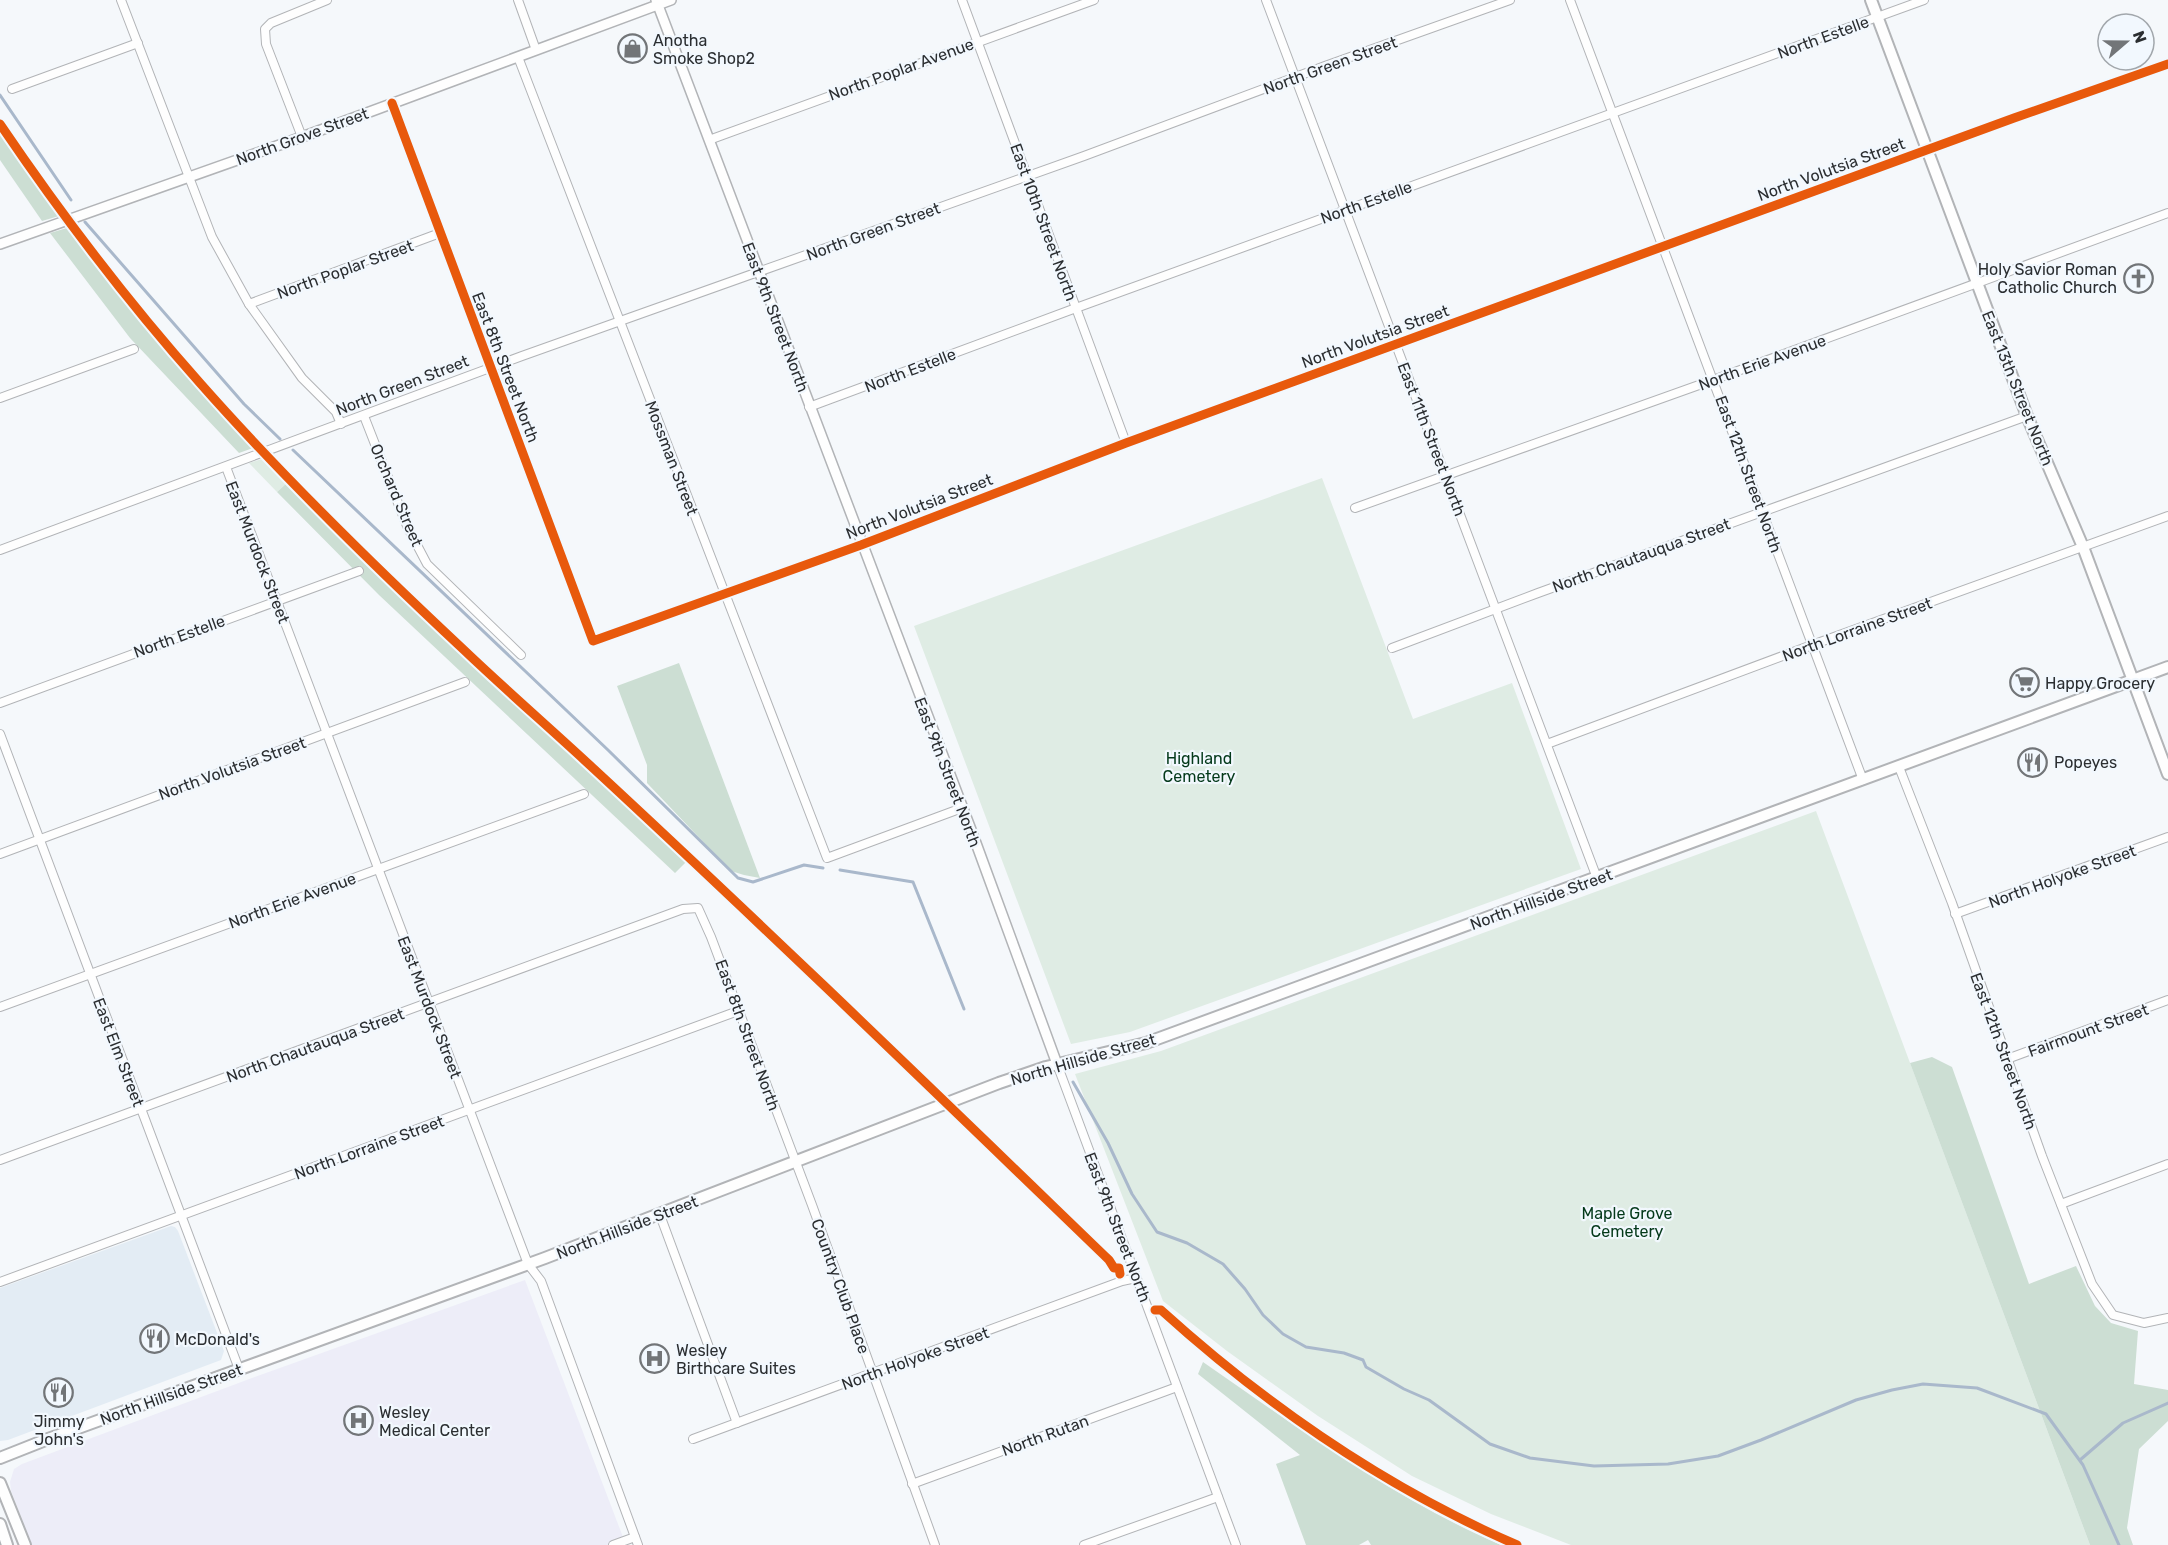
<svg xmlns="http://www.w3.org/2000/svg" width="2168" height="1545" font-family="Rubik,sans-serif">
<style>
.built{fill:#e3ecf4}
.medical{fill:#ededf8}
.green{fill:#dfece4}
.forest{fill:#ccded3}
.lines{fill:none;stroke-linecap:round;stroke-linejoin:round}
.stream{stroke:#a9b8cb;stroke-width:3}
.minor-casing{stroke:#b2b4b7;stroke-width:10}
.tertiary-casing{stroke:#b2b4b7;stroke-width:12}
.secondary-casing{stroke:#b2b4b7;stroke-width:14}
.minor{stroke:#fefefe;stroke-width:8}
.tertiary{stroke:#fefefe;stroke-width:9}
.secondary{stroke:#fefefe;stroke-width:10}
.cycleway-casing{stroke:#f2f8fe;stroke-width:13}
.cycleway{stroke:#e8590c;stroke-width:9}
.labels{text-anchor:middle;stroke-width:4.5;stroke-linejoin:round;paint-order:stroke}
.street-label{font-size:16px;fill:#2b2e31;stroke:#f2f8fe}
.poi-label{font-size:16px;fill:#2b2e31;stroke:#f2f8fe;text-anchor:start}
.park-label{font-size:16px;fill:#04391a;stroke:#f2f8fe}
</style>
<rect width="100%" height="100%" fill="#f5f8fb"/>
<polygon class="built" points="171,1226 175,1227 178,1231 224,1351 221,1360 8,1440 0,1441 0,1288"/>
<polygon class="medical" points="525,1280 626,1545 32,1545 11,1491 10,1482 14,1469 22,1464 252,1378"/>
<g class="green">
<polygon points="265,458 288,482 277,492 249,463"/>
<polygon points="1322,478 1413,719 1512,683 1581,869 1130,1032 1071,1044 914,626"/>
<polygon points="1816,811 2090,1545 1571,1545 1491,1514 1412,1476 1318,1416 1227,1351 1163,1301 1075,1074 1161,1051"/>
</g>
<g class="forest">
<polygon points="0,131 59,216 42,221 0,160"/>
<path d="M67 228C126 304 187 378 253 448L239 453 130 338 50 233Z"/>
<polygon points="288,482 536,723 686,862 675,873 379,595 277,492"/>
<polygon points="679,663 760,878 744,875 731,871 647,783 647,765 617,686"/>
<polygon points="1932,1057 1952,1067 2029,1284 2076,1266 2095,1306 2111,1323 2138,1331 2134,1384 2168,1390 2168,1421 2139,1449 2127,1528 2133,1545 2090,1545 1910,1063"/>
<path d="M1203 1362C1299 1428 1394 1499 1501 1545H1371L1368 1540 1359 1545H1306L1276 1464 1300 1455 1198 1374Z"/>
</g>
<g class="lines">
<g class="stream">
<polyline points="0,95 71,200"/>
<polyline points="85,222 244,404 280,439"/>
<polyline points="293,450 608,750 738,878 753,882 804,865 823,868"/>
<polyline points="840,870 913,882 964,1009"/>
<polyline points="1073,1082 1108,1143 1132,1194 1157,1232 1187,1243 1223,1264 1245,1289 1263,1315 1283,1334 1306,1347 1344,1353 1363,1360 1366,1367 1404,1389 1429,1400 1490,1444 1530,1458 1594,1466 1668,1464 1718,1456 1761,1440 1856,1400 1892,1390 1923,1384 1977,1388 2046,1414 2083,1465 2119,1545"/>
<polyline points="2080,1460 2123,1423 2168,1403"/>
</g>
<defs>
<g id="minor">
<polyline points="121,0 212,237 249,304 302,378 336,412 341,424"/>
<polyline points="518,0 536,50"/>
<polyline points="962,0 1126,443"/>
<polyline points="1266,0 1597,878"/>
<polyline points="1570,0 1863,780"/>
<polyline points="518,57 827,858 962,808"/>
<polyline points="12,89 138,43"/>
<polyline points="392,103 593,641 861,545 1126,443 2014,118 2168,64"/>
<polyline points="302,137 266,44 265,29 271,23 327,0"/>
<polyline points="709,140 1094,0"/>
<polyline points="249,304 440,233"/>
<polyline points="0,398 134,349"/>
<polyline points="809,407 1076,308 1924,0"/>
<polyline points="364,416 407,526 427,564 521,655"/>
<polyline points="226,467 528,1264 541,1281 638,1545"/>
<polyline points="1355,508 1713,380 2168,213"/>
<polyline points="0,550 522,356 1084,156 1325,66 1510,0"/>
<polyline points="1392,648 1538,593 2027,416"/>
<polyline points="0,703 359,571"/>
<polyline points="0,734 239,1369"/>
<polyline points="1547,744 1812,645 2168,516"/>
<polyline points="1899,767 1952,903 2042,1156 2092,1284 2113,1315 2144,1323 2168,1318"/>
<polyline points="0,854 465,682"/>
<polyline points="1955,914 2168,837"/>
<polyline points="0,1007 584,794"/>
<polyline points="2007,1059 2168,1000"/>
<polyline points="1057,1064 1236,1545"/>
<polyline points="0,1160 683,909 698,908 711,937 812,1205 935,1545"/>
<polyline points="2061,1204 2168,1164"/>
<polyline points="660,1215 737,1423"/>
<polyline points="0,1282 738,1011"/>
<polyline points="693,1439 1122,1281 1136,1278"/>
<polyline points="912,1484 1177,1387"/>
<polyline points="613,1545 635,1537"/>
<polyline points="1084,1545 1218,1497"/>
</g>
<g id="tertiary">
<polyline points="656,0 973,835 1057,1064"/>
<polyline points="0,244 302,137 671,0"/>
</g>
<g id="secondary">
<polyline points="1871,0 2027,416 2083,547 2168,774"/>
<polyline points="0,1458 48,1439 545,1258 999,1083 1046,1067 1146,1043 2168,667"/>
<polyline points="0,1483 25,1545"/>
<polyline points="0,1524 7,1545"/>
</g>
</defs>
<use href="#minor" class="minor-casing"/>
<use href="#tertiary" class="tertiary-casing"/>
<use href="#secondary" class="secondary-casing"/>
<use href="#minor" class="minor"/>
<use href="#tertiary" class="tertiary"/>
<use href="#secondary" class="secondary"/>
<defs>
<g id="cycleway">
<polyline points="392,103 593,641 861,545 1126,443 2014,118 2168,64"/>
<path d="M0 124C61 214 127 301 200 383 283 477 373 565 464 650 507 691 551 729 594 769 768 930 938 1095 1109 1260L1114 1268H1119L1120 1274"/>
<path d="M1155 1310H1161C1266 1405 1386 1488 1517 1545"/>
</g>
</defs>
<use href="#cycleway" class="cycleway-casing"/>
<use href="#cycleway" class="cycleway"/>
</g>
<defs>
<symbol id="shop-ring" viewBox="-11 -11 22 22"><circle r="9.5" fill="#f2f8fe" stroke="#727578" stroke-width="1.5"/><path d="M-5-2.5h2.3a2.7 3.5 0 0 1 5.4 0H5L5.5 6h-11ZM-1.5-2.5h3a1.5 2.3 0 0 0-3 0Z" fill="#727578"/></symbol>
<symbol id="church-ring" viewBox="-11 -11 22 22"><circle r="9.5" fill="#f2f8fe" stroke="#727578" stroke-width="1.5"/><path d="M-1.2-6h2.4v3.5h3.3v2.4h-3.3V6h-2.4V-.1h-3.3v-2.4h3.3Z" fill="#727578"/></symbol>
<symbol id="supermarket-ring" viewBox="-11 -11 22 22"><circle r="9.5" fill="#f2f8fe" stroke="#727578" stroke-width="1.5"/><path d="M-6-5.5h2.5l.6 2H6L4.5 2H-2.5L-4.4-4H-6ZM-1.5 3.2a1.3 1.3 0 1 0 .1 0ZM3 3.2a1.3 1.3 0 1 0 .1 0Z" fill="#727578"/></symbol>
<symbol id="restaurant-ring" viewBox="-11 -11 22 22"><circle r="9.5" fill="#f2f8fe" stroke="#727578" stroke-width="1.5"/><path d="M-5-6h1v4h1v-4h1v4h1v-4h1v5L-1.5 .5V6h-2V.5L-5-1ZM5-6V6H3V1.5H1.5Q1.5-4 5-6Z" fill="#727578"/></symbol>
<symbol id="hospital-ring" viewBox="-11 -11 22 22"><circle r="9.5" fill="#f2f8fe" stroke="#727578" stroke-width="1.5"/><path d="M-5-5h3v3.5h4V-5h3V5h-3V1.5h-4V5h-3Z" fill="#727578"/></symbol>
</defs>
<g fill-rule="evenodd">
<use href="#shop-ring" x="616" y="32" width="33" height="33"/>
<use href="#church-ring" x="2122" y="262" width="33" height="33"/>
<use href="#supermarket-ring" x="2008" y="666" width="33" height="33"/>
<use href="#restaurant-ring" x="2016" y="746" width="33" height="33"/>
<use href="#restaurant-ring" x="138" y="1322" width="33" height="33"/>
<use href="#hospital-ring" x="638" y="1342" width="33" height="33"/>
<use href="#restaurant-ring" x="42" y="1376" width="33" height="33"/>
<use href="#hospital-ring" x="342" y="1404" width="33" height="33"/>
</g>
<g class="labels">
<g class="street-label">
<text transform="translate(1823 37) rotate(-20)" y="6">North Estelle</text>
<text transform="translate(1330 65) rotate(-20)" y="6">North Green Street</text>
<text transform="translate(901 69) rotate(-20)" y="6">North Poplar Avenue</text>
<text transform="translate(302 136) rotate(-20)" y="6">North Grove Street</text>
<text transform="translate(1831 169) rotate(-20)" y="6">North Volutsia Street</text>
<text transform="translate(1366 202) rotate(-20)" y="6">North Estelle</text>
<text transform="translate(1044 222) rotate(70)" y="6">East 10th Street North</text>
<text transform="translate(873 231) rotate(-20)" y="6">North Green Street</text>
<text transform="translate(345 269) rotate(-20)" y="6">North Poplar Street</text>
<text transform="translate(776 317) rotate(69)" y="6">East 9th Street North</text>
<text transform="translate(1375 336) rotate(-20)" y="6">North Volutsia Street</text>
<text transform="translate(1762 362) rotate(-20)" y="6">North Erie Avenue</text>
<text transform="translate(506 367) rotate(69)" y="6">East 8th Street North</text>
<text transform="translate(910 370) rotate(-21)" y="6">North Estelle</text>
<text transform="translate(402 385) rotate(-21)" y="6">North Green Street</text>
<text transform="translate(2018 388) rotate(68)" y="6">East 13th Street North</text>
<text transform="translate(1432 439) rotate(69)" y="6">East 11th Street North</text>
<text transform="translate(672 458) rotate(69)" y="6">Mossman Street</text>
<text transform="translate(1749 474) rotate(70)" y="6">East 12th Street North</text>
<text transform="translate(397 495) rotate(67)" y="6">Orchard Street</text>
<text transform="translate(919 506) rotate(-21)" y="6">North Volutsia Street</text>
<text transform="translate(258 552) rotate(69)" y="6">East Murdock Street</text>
<text transform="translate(1641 555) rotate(-20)" y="6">North Chautauqua Street</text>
<text transform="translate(1857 629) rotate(-20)" y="6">North Lorraine Street</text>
<text transform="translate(179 636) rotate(-20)" y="6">North Estelle</text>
<text transform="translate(232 768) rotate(-20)" y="6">North Volutsia Street</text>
<text transform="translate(948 772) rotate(69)" y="6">East 9th Street North</text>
<text transform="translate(2062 876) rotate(-20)" y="6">North Holyoke Street</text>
<text transform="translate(1541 899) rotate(-20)" y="6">North Hillside Street</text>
<text transform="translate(292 900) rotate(-20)" y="6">North Erie Avenue</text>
<text transform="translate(430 1007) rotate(69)" y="6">East Murdock Street</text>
<text transform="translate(2088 1030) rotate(-20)" y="6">Fairmount Street</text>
<text transform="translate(748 1035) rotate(70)" y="6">East 8th Street North</text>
<text transform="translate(315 1045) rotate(-20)" y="6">North Chautauqua Street</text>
<text transform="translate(2004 1051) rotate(70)" y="6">East 12th Street North</text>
<text transform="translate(119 1052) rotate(69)" y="6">East Elm Street</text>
<text transform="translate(1083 1059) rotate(-16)" y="6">North Hillside Street</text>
<text transform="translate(369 1147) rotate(-20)" y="6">North Lorraine Street</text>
<text transform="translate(627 1227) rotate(-21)" y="6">North Hillside Street</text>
<text transform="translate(1118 1227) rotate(69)" y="6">East 9th Street North</text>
<text transform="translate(841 1286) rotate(70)" y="6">Country Club Place</text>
<text transform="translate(915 1358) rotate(-20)" y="6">North Holyoke Street</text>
<text transform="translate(171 1394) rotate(-20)" y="6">North Hillside Street</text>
<text transform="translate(1045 1435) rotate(-20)" y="6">North Rutan</text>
</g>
<g class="poi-label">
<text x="653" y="46">Anotha<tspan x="653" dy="18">Smoke Shop2</tspan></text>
<text x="2117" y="275" text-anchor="end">Holy Savior Roman<tspan x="2117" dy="18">Catholic Church</tspan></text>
<text x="2045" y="689">Happy Grocery</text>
<text x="2054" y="768">Popeyes</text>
<text x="175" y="1345">McDonald's</text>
<text x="676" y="1356">Wesley<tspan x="676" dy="18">Birthcare Suites</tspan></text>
<text x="379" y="1418">Wesley<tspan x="379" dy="18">Medical Center</tspan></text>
<text x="59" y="1427" text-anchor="middle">Jimmy<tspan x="59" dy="18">John's</tspan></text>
</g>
<g class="park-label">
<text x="1199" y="764">Highland<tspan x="1199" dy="18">Cemetery</tspan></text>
<text x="1627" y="1219">Maple Grove<tspan x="1627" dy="18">Cemetery</tspan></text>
</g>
</g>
<g transform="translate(2126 42) rotate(70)"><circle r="28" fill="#f2f8fe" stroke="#a2a7ac" stroke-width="1.5"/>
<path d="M0-4.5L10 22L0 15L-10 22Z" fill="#727578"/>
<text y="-9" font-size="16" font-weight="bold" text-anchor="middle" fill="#2b2e31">N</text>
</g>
</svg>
